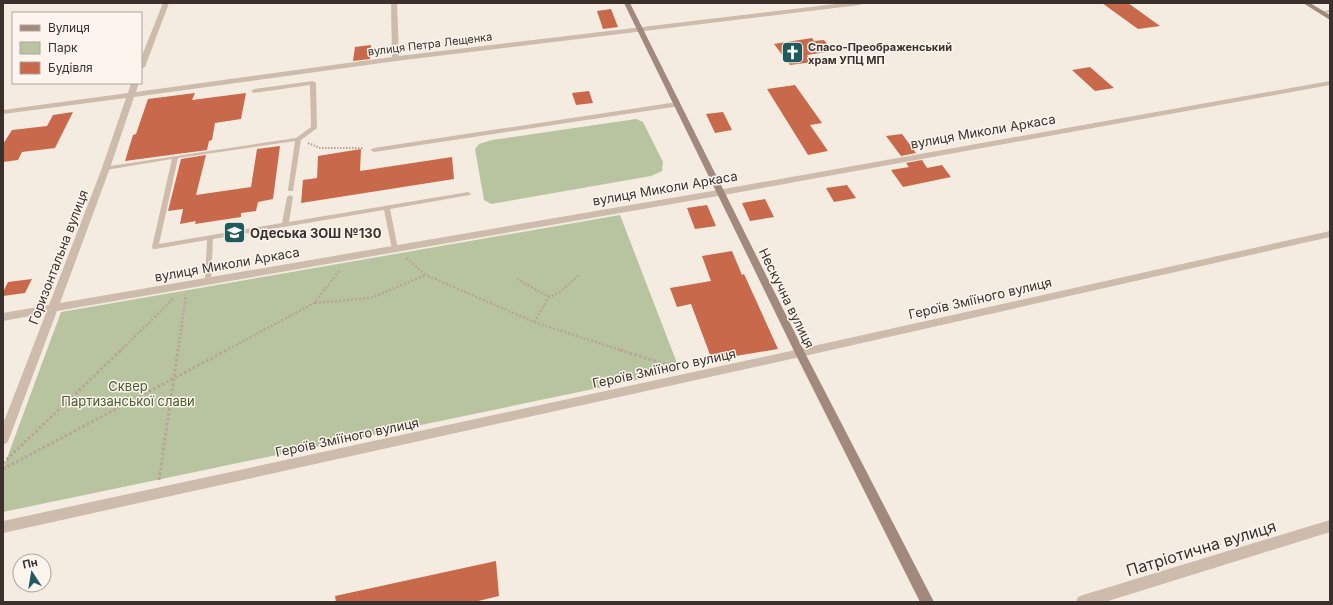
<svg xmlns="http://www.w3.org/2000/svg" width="1333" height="605" font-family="Inter,sans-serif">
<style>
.green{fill:#b8c4a0}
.building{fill:#c8694b}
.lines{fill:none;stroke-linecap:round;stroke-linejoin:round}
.path-far2{stroke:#b9a596;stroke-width:2;stroke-dasharray:1.5 1.5;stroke-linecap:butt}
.path-far1{stroke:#b9a596;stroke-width:2.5;stroke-dasharray:2 2;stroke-linecap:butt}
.path{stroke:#b9a596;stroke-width:3;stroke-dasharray:2.5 2.5;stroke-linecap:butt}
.lane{fill:#cdbbac;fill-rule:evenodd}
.street{fill:#cdbbac;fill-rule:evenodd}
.secondary{fill:#a18a7d;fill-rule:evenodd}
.labels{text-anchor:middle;stroke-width:3;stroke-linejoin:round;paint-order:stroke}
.far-street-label{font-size:11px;fill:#3b302b;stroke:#fbf5ee}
.far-poi-label{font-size:11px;font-weight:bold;fill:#3b302b;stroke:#fbf5ee;text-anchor:start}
.street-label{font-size:13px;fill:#3b302b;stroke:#fbf5ee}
.poi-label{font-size:13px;font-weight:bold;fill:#3b302b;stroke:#fbf5ee;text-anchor:start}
.park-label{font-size:13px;fill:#4a5a2e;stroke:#fbf5ee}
.near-street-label{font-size:16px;fill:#3b302b;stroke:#fbf5ee}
</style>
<rect width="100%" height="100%" fill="#f4ebe1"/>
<g class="green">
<polygon points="636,119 643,122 663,162 662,171 651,176 491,204 484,200 475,149 479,144 492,140"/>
<polygon points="620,215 680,371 3,512 3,469 61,312"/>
</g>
<g class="building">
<polygon points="1102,3 1128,3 1160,26 1138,29"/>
<polygon points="611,9 618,27 603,29 597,11"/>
<polygon points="812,38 814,41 824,40 833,51 807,55 813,62 790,65 774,44"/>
<polygon points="371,45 370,59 353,61 355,47"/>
<polygon points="1090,67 1114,88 1095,91 1072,70"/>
<polygon points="795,85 822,123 810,125 828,151 808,155 767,89"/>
<polygon points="589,91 593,103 576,105 572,93"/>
<polygon points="195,93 192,100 246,93 241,119 215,123 212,140 209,141 207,150 125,161 133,135 136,134 148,99"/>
<polygon points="73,112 55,148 22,152 18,160 3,162 3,144 12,130 47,126 53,115"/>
<polygon points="723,112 732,130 715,133 706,114"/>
<polygon points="902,134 916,153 901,156 886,136"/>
<polygon points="280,146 273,199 258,202 256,211 241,213 241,217 195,224 196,221 180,224 183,209 168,211 181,159 206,155 196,195 251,187 257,149"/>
<polygon points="361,149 360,171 452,157 454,179 301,203 303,180 317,178 318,156"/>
<polygon points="922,160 927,168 942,165 951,177 903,187 891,170 909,167 906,163"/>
<polygon points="847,185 856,198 834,202 826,188"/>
<polygon points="765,199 774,217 750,221 742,203"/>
<polygon points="707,205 716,226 695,229 687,208"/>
<polygon points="732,251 742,275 744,274 778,349 712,360 691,304 677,307 670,288 711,281 702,256"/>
<polygon points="32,279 25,293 3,296 3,292 8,282"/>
<polygon points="496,561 499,596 474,602 336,602 335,596"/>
</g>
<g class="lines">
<polyline class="path-far2" points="308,143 320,148 364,148"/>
<g class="path-far1">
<polyline points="406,258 426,275 534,322 623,351"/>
<polyline points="517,279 549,297"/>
<polyline points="315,303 371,298 426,275"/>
<polyline points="534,322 549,297 559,293 579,275"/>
<polyline points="120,351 173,299"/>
<polyline points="178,351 186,295"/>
<polyline points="225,351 314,303 340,270"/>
</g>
<g class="path">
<polyline points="620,350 674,367"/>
<polyline points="3,463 121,350"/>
<polyline points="3,469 227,350"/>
<polyline points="159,480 178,350"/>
</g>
<g class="lane">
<polygon points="1330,10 1330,12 1322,13 1320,12"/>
<polygon points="313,81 316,83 317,128 301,140 293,191 289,191 288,190 295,141 178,158 159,244 282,223 287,197 290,195 293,197 289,222 468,192 471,194 470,195 390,209 398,249 395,251 392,249 384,210 213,239 211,281 208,283 205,281 207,240 155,249 153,249 152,247 172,159 106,170 104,169 104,167 296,138 311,127 310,85 254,93 251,91 254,89"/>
</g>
<g class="street">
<polygon points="163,3 169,3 145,67 141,69 141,58"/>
<polygon points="391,3 397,3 399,56 844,3 863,3 860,5 396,61 134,97 110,168 60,303 718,190 1330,81 1330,85 718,196 57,311 9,439 7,443 3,444 3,424 46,313 3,321 3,313 49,305 102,168 126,98 3,114 3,110 128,93 131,83 139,83 136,92 392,57"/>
<polygon points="677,102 680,102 680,106 374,152 370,150 374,148"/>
<polygon points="1330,231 1330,237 800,357 3,533 3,521 800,349"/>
<polygon points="1330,520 1330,532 1105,602 1076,602 1078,597 1083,595"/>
</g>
<g class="secondary">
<polygon points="624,3 630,3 805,353 934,602 920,602 795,353"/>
<polygon points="1303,3 1310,3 1330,15 1330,20"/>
</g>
</g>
<defs>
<symbol id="church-square" viewBox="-11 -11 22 22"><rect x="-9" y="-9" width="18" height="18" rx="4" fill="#1f5a5e" stroke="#fbf5ee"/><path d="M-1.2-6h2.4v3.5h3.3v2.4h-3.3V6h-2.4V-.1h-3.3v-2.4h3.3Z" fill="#fff"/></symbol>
<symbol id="school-square" viewBox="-11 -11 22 22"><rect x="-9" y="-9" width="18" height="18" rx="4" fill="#1f5a5e" stroke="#fbf5ee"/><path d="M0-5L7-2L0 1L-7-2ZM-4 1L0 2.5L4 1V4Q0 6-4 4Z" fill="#fff"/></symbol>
</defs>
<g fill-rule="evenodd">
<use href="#church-square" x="780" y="40" width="25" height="25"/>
<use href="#school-square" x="222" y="220" width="25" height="25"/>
</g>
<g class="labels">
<g class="far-street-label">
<text transform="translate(430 44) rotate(-7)" y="4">вулиця Петра Лещенка</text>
</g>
<g class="far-poi-label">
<text x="808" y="51">Спасо-Преображенський<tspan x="808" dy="13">храм УПЦ МП</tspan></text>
</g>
<g class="street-label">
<text transform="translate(983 131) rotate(-10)" y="5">вулиця Миколи Аркаса</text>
<text transform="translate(665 188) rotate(-10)" y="5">вулиця Миколи Аркаса</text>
<text transform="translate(58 257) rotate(-69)" y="5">Горизонтальна вулиця</text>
<text transform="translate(227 264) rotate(-10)" y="5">вулиця Миколи Аркаса</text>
<text transform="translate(787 298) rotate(64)" y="5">Нескучна вулиця</text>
<text transform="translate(980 298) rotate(-13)" y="5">Героїв Зміїного вулиця</text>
<text transform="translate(664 368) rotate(-12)" y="5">Героїв Зміїного вулиця</text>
<text transform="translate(347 437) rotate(-12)" y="5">Героїв Зміїного вулиця</text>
</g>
<g class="poi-label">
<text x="250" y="238">Одеська ЗОШ №130</text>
</g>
<g class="park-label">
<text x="128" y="391">Сквер<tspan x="128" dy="15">Партизанської слави</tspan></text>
</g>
<g class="near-street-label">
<text transform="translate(1201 548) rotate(-17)" y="6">Патріотична вулиця</text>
</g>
</g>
<rect width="1333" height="605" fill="none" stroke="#3b302b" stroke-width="8"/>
<rect x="12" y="12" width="130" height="72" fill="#fbf5ee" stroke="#aea6a0"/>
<rect x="20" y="25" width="20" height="6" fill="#a18a7d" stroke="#aea6a0"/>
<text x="48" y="32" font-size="12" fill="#3b302b">Вулиця</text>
<rect x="20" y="42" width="20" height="12" fill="#b8c4a0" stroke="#aea6a0"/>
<text x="48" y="52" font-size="12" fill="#3b302b">Парк</text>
<rect x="20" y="62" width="20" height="12" fill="#c8694b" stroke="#aea6a0"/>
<text x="48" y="72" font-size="12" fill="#3b302b">Будівля</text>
<g transform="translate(32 573) rotate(348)"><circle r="19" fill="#fbf5ee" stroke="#aea6a0"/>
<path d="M0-3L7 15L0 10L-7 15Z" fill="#1f5a5e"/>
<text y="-6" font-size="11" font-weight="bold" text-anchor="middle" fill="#3b302b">Пн</text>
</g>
</svg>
